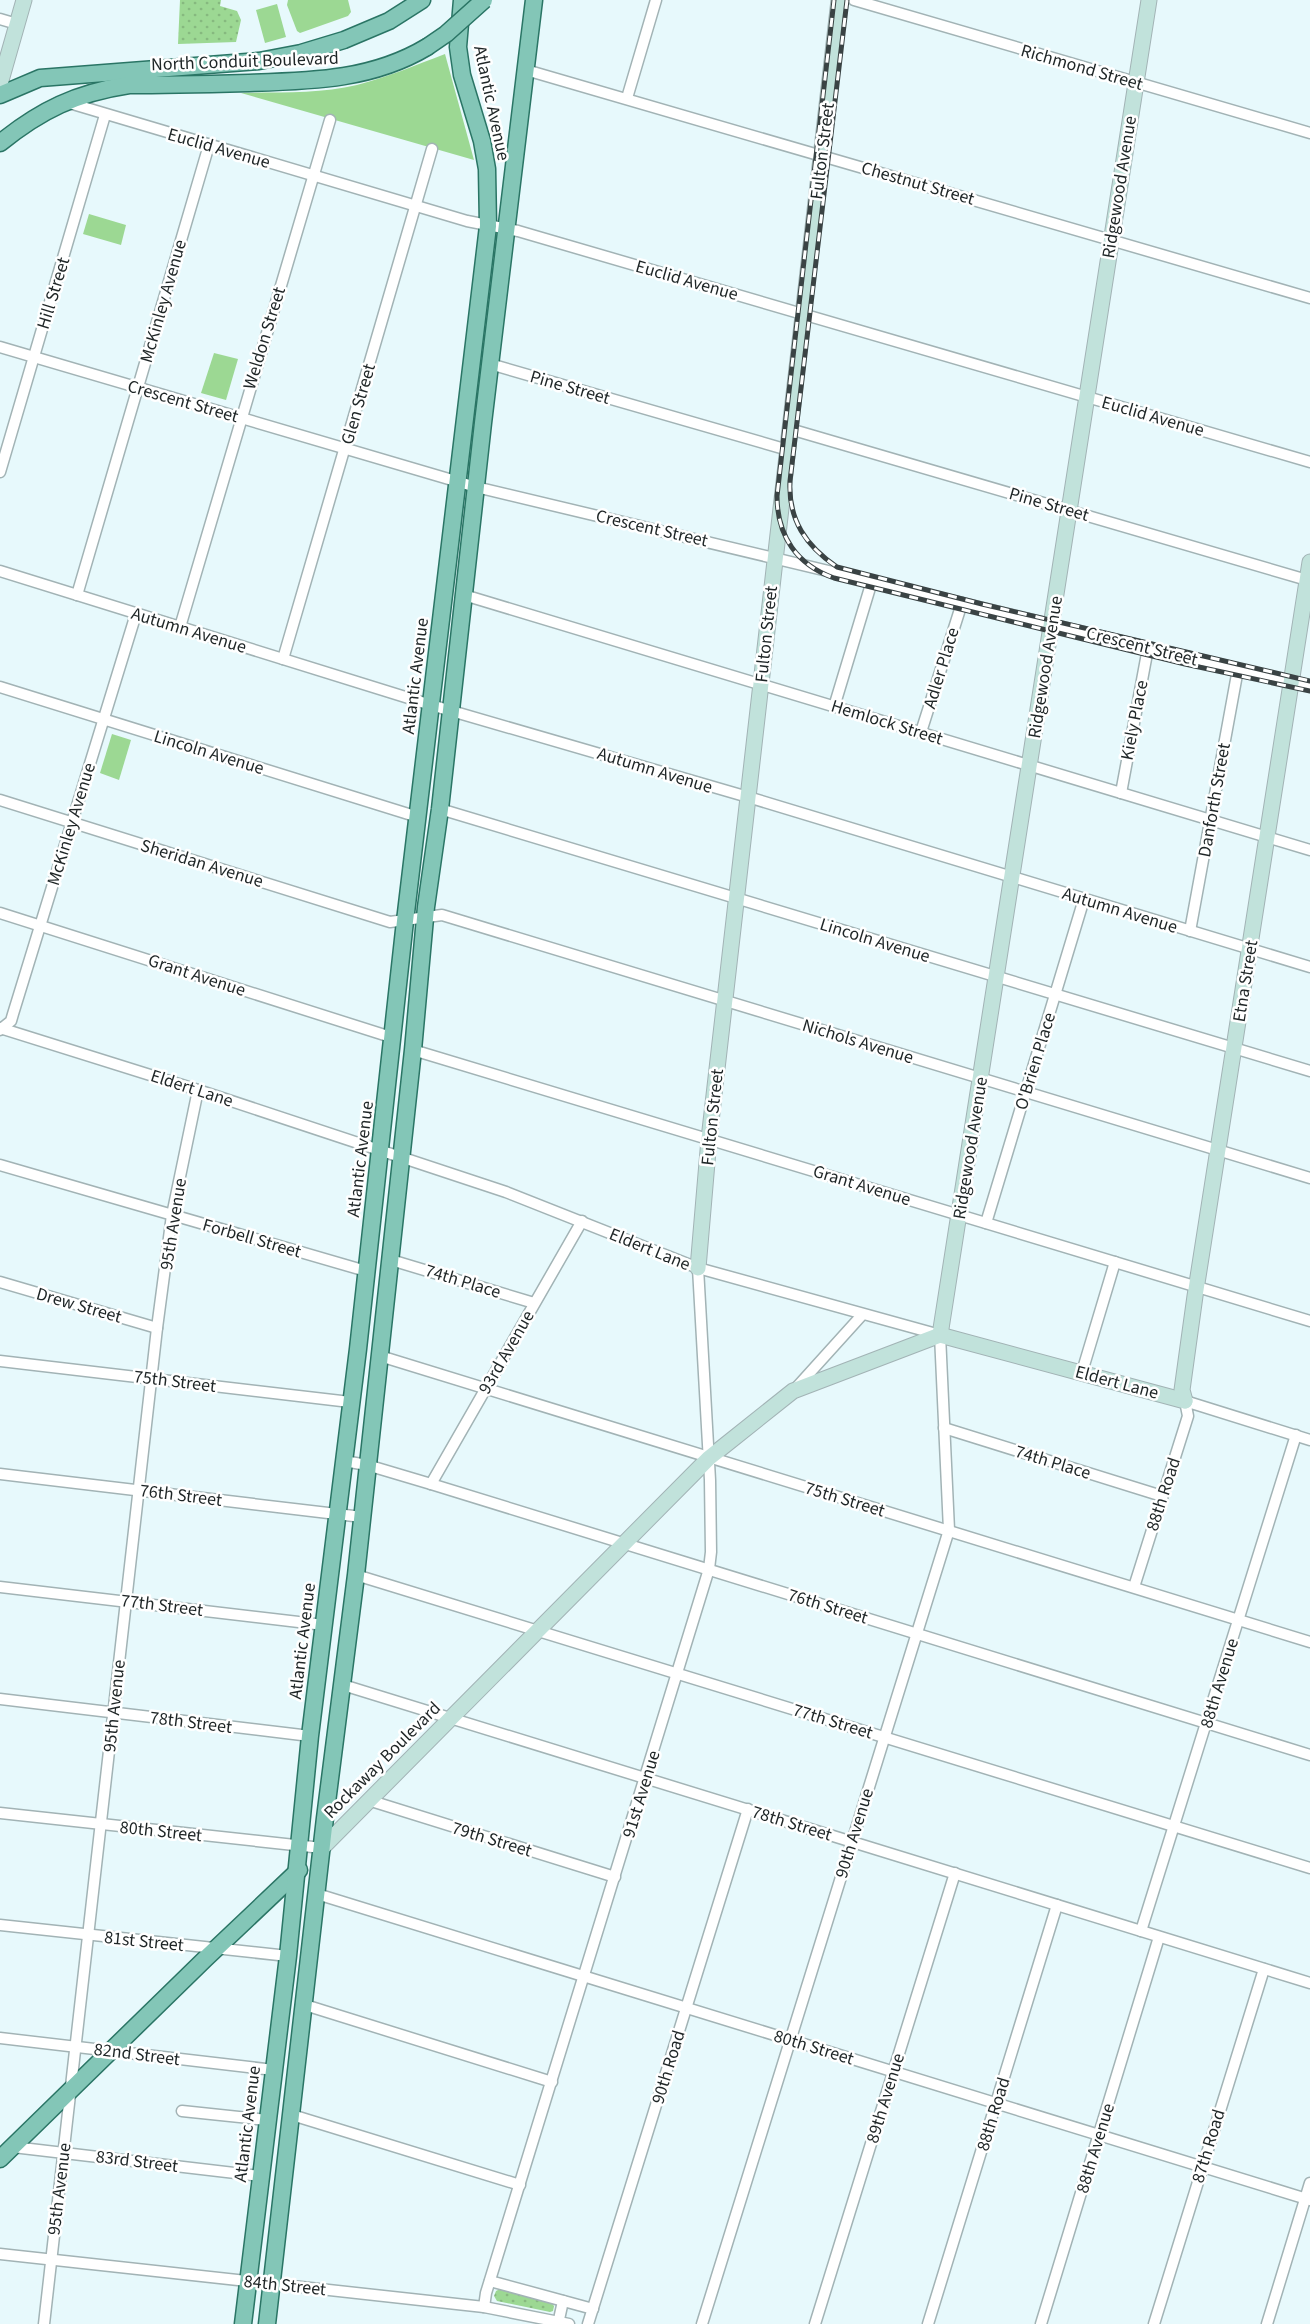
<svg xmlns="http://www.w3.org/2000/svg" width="1310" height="2324" font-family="'Source Sans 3',sans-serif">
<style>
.grass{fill:#9cd893}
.park{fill:url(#park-dots)}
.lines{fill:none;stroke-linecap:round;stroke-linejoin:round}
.street-casing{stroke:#a2b3b5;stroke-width:13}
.secondary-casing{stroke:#a2b3b5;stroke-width:17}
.primary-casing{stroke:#2a7565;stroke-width:19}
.street{stroke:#fff;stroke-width:10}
.secondary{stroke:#c1e2db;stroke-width:15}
.primary{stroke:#83c6b7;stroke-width:16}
.rail-casing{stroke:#3a4344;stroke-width:5}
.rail{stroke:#fff;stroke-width:3;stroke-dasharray:9;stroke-linecap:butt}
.primary-bridge-casing{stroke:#2a7565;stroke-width:19;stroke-linecap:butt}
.primary-bridge{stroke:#83c6b7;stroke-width:16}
.labels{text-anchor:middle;stroke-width:5;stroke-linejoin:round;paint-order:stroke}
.street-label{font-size:18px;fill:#1e2526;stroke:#fff}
</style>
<defs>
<pattern id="park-dots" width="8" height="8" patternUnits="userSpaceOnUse" patternTransform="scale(1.5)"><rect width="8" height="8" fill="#9cd893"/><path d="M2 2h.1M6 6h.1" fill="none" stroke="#86b97f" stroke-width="1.8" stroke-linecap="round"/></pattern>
</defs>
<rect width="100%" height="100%" fill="#e7f9fc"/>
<g class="grass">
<polygon points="288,0 348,0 351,12 348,16 300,33 297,31 287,5"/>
<polygon points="277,4 286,37 265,43 256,10"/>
<path d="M445 54 474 160 241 93C279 92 320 94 357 85 388 77 416 65 445 54Z"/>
<polygon points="89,214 126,225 121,245 83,234"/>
<polygon points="214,353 238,359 226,400 201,393"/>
<polygon points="112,734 131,740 119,780 100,773"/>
</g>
<g class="park">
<polygon points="180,0 221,0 220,6 237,11 241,20 236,42 178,44"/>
<polygon points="500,2289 551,2302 554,2306 553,2311 550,2312 497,2301 494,2296 496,2291"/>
</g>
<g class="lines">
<defs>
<g id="street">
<polyline points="854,0 1310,133"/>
<polyline points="0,19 17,24"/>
<polyline points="526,70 1310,298"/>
<polyline points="627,98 656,0"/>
<polyline points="66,102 467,221 518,231 1310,462"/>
<polyline points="0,347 476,487 1310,686"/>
<polyline points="490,364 788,450"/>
<polyline points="790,429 1307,580"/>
<polyline points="0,472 105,115"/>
<polyline points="0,571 431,705 748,797 1310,967"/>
<polyline points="77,595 209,145"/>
<polyline points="464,595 1310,850"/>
<polyline points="180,627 330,120"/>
<polyline points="283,659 432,149"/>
<polyline points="0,687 418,817"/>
<polyline points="834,707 872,581"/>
<polyline points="921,732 962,603"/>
<polyline points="1121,793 1148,648"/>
<polyline points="0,800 390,922 442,915 1310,1178"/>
<polyline points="440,809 1310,1071"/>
<polyline points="0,913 394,1038"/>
<polyline points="1190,931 1238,669"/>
<polyline points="0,1028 198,1090 506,1192 698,1268 940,1335 949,1530 702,2324"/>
<polyline points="0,1030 11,1021 13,1014 136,614"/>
<polyline points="413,1050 1310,1321"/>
<polyline points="0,1165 366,1271"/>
<polyline points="986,1223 1084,899"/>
<polyline points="391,1260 534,1303"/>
<polyline points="0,1282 157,1328"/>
<polyline points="380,1356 1310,1642"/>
<polyline points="0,1361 350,1402"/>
<polyline points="1082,1372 1115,1262"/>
<polyline points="796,1388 862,1315"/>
<polyline points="944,1428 1162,1496"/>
<polyline points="344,1461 367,1465 431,1484 1310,1755"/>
<polyline points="0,1474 362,1517"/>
<polyline points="431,1484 582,1221"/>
<polyline points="356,1575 1310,1868"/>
<polyline points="0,1587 324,1625"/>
<polyline points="1134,1587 1188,1416 1185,1401 1310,1440"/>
<polyline points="343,1685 1310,1983"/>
<polyline points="0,1699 310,1736"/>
<polyline points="368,1800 615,1877"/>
<polyline points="0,1813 322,1848"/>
<polyline points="317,1894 1310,2200"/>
<polyline points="0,1925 288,1956"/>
<polyline points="1141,1931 1296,1435"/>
<polyline points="305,2005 552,2082"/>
<polyline points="0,2038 274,2070"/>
<polyline points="182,2111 267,2120"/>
<polyline points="292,2115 520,2185"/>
<polyline points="13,2147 260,2176"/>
<polyline points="0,2254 484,2307 569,2324"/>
<polyline points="490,2281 593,2309"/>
<polyline points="484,2307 486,2293 709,1569 711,1552 710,1480 698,1268"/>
<polyline points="44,2324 157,1328 172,1215 198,1090"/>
<polyline points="558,2324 563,2301"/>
<polyline points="588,2324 748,1809"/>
<polyline points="815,2324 955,1873"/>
<polyline points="928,2324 1057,1905"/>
<polyline points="1041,2324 1159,1937"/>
<polyline points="1154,2324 1264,1969"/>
<polyline points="1267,2324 1310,2183"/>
</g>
<g id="secondary">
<polyline points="0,84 24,0"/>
<polyline points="698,1268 709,1139 839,0"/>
<polyline points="940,1335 1149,0"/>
<polyline points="940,1335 1185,1401"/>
<polyline points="1185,1401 1182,1390 1195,1296 1310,562"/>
<polyline points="322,1848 709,1458 793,1391 940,1335"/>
</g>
<g id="primary">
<polyline points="0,95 40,78 259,61 301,53 344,40 389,21 422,0"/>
<path d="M0 143C41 110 76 93 129 85 169 85 209 84 249 83 312 81 372 80 427 47"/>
<polyline points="0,2159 205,1959 299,1870"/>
<polyline points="243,2324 288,1956 310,1736 358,1349 405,921 488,226 487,169 482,141 462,75 458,47 462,0"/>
<polyline points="267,2324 325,1818 356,1575 413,1050 426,907 440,809 483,423 534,0"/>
</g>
</defs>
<use href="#street" class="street-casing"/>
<use href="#secondary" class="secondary-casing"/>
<use href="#primary" class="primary-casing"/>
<use href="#street" class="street"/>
<use href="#secondary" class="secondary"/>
<use href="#primary" class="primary"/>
<defs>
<g id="rail">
<path d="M834 0 777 496C777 536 797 565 834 578L1185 664 1310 691"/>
<path d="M847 0 790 481C788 520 806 546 837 567L982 604 1310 681"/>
</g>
</defs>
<use href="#rail" class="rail-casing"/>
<use href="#rail" class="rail"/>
<defs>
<polyline id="primary-bridge" points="427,47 446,34 484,0"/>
</defs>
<use href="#primary-bridge" class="primary-bridge-casing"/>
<use href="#primary-bridge" class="primary-bridge"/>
</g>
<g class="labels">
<g class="street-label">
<text transform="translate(245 61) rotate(-2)" y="6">North Conduit Boulevard</text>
<text transform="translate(1082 67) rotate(16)" y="6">Richmond Street</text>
<text transform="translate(492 103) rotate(78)" y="6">Atlantic Avenue</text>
<text transform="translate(219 148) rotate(16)" y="6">Euclid Avenue</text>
<text transform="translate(822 151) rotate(-83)" y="6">Fulton Street</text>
<text transform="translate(918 183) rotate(16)" y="6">Chestnut Street</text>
<text transform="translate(1119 187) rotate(-81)" y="6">Ridgewood Avenue</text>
<text transform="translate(687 280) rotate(16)" y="6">Euclid Avenue</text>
<text transform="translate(53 293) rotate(-73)" y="6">Hill Street</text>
<text transform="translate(163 301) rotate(-74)" y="6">McKinley Avenue</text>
<text transform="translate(264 338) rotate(-73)" y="6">Weldon Street</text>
<text transform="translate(570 387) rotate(16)" y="6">Pine Street</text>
<text transform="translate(183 401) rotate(16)" y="6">Crescent Street</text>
<text transform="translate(358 404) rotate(-74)" y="6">Glen Street</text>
<text transform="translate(1153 416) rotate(16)" y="6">Euclid Avenue</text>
<text transform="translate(1049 504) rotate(16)" y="6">Pine Street</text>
<text transform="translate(652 528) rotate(13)" y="6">Crescent Street</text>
<text transform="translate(189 630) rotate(17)" y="6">Autumn Avenue</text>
<text transform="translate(766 634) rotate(-84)" y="6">Fulton Street</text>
<text transform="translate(1142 646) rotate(14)" y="6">Crescent Street</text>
<text transform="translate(1045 667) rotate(-81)" y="6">Ridgewood Avenue</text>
<text transform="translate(941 668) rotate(-73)" y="6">Adler Place</text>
<text transform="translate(415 676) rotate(-83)" y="6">Atlantic Avenue</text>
<text transform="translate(1134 720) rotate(-79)" y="6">Kiely Place</text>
<text transform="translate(887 722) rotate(17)" y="6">Hemlock Street</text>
<text transform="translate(209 752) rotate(17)" y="6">Lincoln Avenue</text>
<text transform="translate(655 770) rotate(17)" y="6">Autumn Avenue</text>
<text transform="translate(1214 800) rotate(-80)" y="6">Danforth Street</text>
<text transform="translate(71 824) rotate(-73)" y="6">McKinley Avenue</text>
<text transform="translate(202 863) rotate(17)" y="6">Sheridan Avenue</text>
<text transform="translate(1120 910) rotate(17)" y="6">Autumn Avenue</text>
<text transform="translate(875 940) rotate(17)" y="6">Lincoln Avenue</text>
<text transform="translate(197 975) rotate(18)" y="6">Grant Avenue</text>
<text transform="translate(1245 981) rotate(-81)" y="6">Etna Street</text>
<text transform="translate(858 1041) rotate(17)" y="6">Nichols Avenue</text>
<text transform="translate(1035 1061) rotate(-73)" y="6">O'Brien Place</text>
<text transform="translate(192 1088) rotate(18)" y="6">Eldert Lane</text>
<text transform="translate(712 1117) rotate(-84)" y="6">Fulton Street</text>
<text transform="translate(970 1148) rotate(-81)" y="6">Ridgewood Avenue</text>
<text transform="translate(360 1159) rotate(-83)" y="6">Atlantic Avenue</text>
<text transform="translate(862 1185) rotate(17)" y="6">Grant Avenue</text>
<text transform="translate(173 1224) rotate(-81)" y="6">95th Avenue</text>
<text transform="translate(252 1238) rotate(16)" y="6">Forbell Street</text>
<text transform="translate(650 1249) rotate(22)" y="6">Eldert Lane</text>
<text transform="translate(463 1281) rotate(17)" y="6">74th Place</text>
<text transform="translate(79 1305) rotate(16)" y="6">Drew Street</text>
<text transform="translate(506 1352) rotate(-60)" y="6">93rd Avenue</text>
<text transform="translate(175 1381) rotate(7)" y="6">75th Street</text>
<text transform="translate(1117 1382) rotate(15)" y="6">Eldert Lane</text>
<text transform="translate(1053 1462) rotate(17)" y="6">74th Place</text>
<text transform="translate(1163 1494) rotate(-72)" y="6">88th Road</text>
<text transform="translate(181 1495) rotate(7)" y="6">76th Street</text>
<text transform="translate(845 1499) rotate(17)" y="6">75th Street</text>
<text transform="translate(162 1605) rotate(7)" y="6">77th Street</text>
<text transform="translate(828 1606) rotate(17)" y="6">76th Street</text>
<text transform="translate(302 1641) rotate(-83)" y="6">Atlantic Avenue</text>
<text transform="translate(1219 1683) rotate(-73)" y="6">88th Avenue</text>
<text transform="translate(114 1706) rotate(-84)" y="6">95th Avenue</text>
<text transform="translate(833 1721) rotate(17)" y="6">77th Street</text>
<text transform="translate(191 1722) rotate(7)" y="6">78th Street</text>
<text transform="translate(382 1760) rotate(-45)" y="6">Rockaway Boulevard</text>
<text transform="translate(641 1794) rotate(-73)" y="6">91st Avenue</text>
<text transform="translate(792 1823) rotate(17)" y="6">78th Street</text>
<text transform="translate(161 1831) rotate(6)" y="6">80th Street</text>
<text transform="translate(854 1833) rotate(-73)" y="6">90th Avenue</text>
<text transform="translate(492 1839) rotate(17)" y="6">79th Street</text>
<text transform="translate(144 1941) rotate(6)" y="6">81st Street</text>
<text transform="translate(814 2047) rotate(17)" y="6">80th Street</text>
<text transform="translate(137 2054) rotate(7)" y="6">82nd Street</text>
<text transform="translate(668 2067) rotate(-73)" y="6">90th Road</text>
<text transform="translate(885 2098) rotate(-73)" y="6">89th Avenue</text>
<text transform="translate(993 2114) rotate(-73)" y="6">88th Road</text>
<text transform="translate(247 2124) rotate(-83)" y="6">Atlantic Avenue</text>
<text transform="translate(1208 2146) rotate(-73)" y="6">87th Road</text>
<text transform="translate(1095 2148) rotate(-73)" y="6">88th Avenue</text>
<text transform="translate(137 2161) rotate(7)" y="6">83rd Street</text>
<text transform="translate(59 2189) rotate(-83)" y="6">95th Avenue</text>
<text transform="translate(285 2285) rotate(6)" y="6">84th Street</text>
</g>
</g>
</svg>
